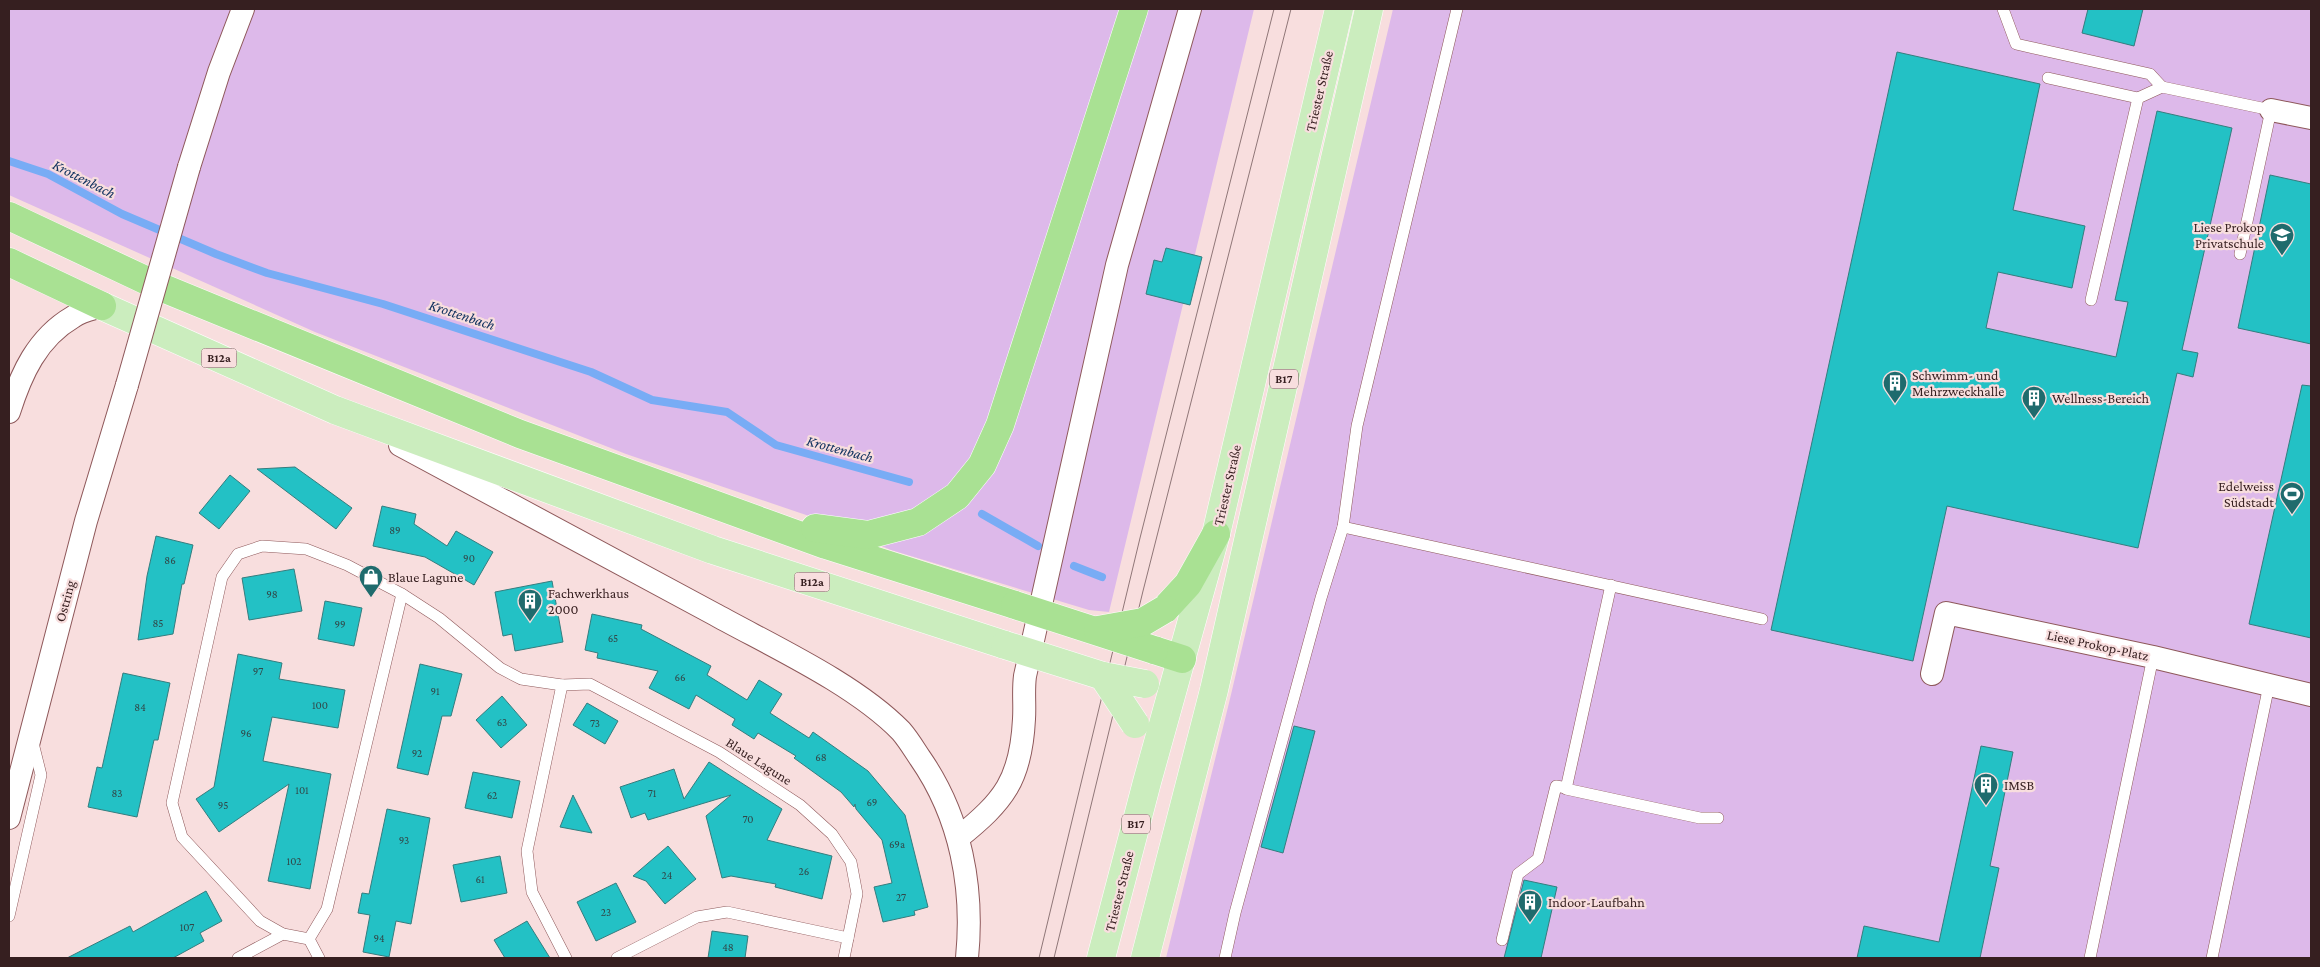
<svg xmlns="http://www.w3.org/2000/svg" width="2320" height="967" font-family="'Crimson Pro',serif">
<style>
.green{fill:#ddb9ea}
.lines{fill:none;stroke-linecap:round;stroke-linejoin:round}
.stream{stroke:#78acf5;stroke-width:8}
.building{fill:#23c1c5;stroke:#357d7e}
.lane-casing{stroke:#8e585a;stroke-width:12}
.street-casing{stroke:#8e585a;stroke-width:24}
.primary-casing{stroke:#fff;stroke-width:29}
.highway-casing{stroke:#fff;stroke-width:29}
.lane{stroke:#fff;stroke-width:11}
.street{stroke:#fff;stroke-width:22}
.primary{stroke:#cbedbe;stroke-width:28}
.highway{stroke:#a9e193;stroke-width:28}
.tram{stroke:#8f7677;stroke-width:1}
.street-bridge-casing{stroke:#8e585a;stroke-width:24;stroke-linecap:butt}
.primary-bridge-casing{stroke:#fff;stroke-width:29;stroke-linecap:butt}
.highway-bridge-casing{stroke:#fff;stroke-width:29;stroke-linecap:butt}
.street-bridge{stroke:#fff;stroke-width:22}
.primary-bridge{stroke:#cbedbe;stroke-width:28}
.highway-bridge{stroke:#a9e193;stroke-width:28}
.labels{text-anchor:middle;stroke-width:4.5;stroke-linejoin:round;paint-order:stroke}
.number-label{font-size:11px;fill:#314849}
.shield{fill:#f8dede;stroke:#705859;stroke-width:1}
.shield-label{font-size:12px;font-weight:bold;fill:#361f20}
.street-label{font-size:14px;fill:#361f20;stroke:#f8dede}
.poi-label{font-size:14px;fill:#361f20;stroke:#f8dede;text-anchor:start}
.water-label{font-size:15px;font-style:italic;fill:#0e305e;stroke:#f8dede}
</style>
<rect width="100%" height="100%" fill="#f8dede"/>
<g class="green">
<polygon points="9,9 1254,9 1109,612 1089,610 891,550 815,518 626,454 315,332 9,195"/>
<polygon points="1393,9 2311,9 2311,958 1166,958 1229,703"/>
</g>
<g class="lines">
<g class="stream">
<polyline points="9,161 48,174 122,214 216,254 267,273 383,304 591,372 652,400 727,412 776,445 909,482"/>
<polyline points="982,514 1038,546"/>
<polyline points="1074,566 1102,577"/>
</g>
</g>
<g class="building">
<polygon points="2088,9 2143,9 2134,46 2082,33"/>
<polygon points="1897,52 2040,84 2013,210 2085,226 2072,288 1998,272 1986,328 2116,357 2128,302 2115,300 2157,111 2232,128 2182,350 2198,353 2193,377 2177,373 2138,548 1947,506 1913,661 1771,630"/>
<polygon points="2270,175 2311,184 2311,344 2238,328"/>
<polygon points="1166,248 1202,257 1190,305 1146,294 1154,260 1162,262"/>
<polygon points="2302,385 2311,386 2311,638 2249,624"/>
<polygon points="295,467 352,508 336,529 257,469"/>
<polygon points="230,475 250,491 219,529 199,513"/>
<polygon points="382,506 416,514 414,524 447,546 456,531 493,552 474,585 425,557 373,546"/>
<polygon points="156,536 193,545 184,584 182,584 173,634 138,640 147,576"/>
<polygon points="294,569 302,611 249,620 242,578"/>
<polygon points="552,581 563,642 515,651 512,634 503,636 495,592"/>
<polygon points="325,601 362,608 354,646 318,639"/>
<polygon points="592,614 642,625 641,629 711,666 707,675 747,700 759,680 782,694 770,713 809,738 813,732 868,771 905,815 928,907 914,911 915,915 883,922 874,887 892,883 882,840 856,809 855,804 854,807 841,792 794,758 796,756 758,733 754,739 732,725 735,719 696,695 689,709 649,688 658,671 597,658 598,653 585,650"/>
<polygon points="238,654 282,663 279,679 345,690 338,728 272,717 263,761 331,774 310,889 268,881 289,784 219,832 196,799 214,787"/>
<polygon points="420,664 462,674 451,716 442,716 428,775 397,768"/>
<polygon points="123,673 170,683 158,740 154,740 137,817 88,807 97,767 102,768"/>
<polygon points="502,696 527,725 501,748 476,720"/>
<polygon points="587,703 618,721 605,744 573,725"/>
<polygon points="1294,726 1315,731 1283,853 1261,847"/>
<polygon points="1981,746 2013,752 1990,866 1999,868 1980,958 1857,958 1864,926 1939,942"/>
<polygon points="709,762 782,809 767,840 832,856 822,899 775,887 776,884 731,876 722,878 706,816 731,795 648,820 645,813 631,818 620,787 674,769 684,799"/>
<polygon points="473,772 520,781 512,818 465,808"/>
<polygon points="573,795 592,833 560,827"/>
<polygon points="387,809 430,818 411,924 396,921 389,957 363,952 370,915 358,913 362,893 369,894"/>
<polygon points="668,846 696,879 665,904 646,881 633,876"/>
<polygon points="500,856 507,893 461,902 453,865"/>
<polygon points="1524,880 1557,887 1541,958 1504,958"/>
<polygon points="616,883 636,922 596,941 577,902"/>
<polygon points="206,891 222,921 200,933 204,941 173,958 67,958 130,926 133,932"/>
<polygon points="527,921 550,958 505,958 494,940"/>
<polygon points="712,931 748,936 745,958 708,958"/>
</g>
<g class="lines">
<defs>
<g id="lane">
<polyline points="2003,9 2016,44 2150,74 2162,87"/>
<polyline points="2048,78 2138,98 2162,87 2271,110 2240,254"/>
<polyline points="2091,300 2138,98"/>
<polyline points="1343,527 1357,426 1457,9"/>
<polyline points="1611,585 1566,789 1700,818 1718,818"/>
<polyline points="562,685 527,851 532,892 566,958"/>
<polyline points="9,916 41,775 33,743"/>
<polyline points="309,939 283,934 260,921 182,837 172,803 222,577 238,554 262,546 306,549 347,565 402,594 439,618 500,668 521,679 562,685 590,684 719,752 800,805 832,834 851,862 857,894 844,958"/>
<polyline points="1502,940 1518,874 1538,859 1556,786 1567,788"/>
<polyline points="238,958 283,934"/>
<polyline points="319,958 309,939 327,909 402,594"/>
<polyline points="617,958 697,917 727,912 848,938"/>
<polyline points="1225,958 1235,913 1321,598 1343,527 1762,619"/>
<polyline points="2090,958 2153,657"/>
<polyline points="2212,958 2269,685"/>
</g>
<g id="street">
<polyline points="2271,110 2311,118"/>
<polyline points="189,167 219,72 243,9"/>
<path d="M9 412C21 374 37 338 73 317 81 311 93 309 102 306"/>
<path d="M400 445C506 501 611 558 716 615 774 647 855 684 901 731 908 739 914 749 920 758 961 817 974 888 967 958"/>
<polyline points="1932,674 1946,613 2153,657 2311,695"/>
<polyline points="9,818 86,521 127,385"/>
<path d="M958 838C1004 801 1021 780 1024 719 1025 704 1023 691 1025 676L1117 265 1190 9"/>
</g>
<g id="primary">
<polyline points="102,306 335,410 713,550 1005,645"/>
<polyline points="1101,958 1147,782 1216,534 1339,9"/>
<polyline points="1145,958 1214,690 1369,9"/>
</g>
<g id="highway">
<polyline points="9,216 158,286 520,434 826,545 1015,605"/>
<polyline points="9,262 102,306"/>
<polyline points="815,528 868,535 918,522 957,496 982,465 1000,425 1134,9"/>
<polyline points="1165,609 1188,584 1216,534"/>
<polyline points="1154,650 1182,659"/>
</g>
</defs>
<use href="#lane" class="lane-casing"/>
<use href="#street" class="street-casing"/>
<use href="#primary" class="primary-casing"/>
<use href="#highway" class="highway-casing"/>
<use href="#lane" class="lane"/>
<use href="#street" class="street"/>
<use href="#primary" class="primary"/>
<use href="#highway" class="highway"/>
<g class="tram">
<polyline points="1039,958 1140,538 1274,9"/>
<polyline points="1054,958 1143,591 1291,9"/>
</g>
<defs>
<polyline id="street-bridge" points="127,385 189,167"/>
<g id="primary-bridge">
<polyline points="1005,645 1103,676 1145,684"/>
<polyline points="1103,676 1135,724"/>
</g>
<g id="highway-bridge">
<polyline points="1015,605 1154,650"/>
<polyline points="1098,630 1143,622 1165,609"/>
</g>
</defs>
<use href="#street-bridge" class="street-bridge-casing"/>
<use href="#primary-bridge" class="primary-bridge-casing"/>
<use href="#highway-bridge" class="highway-bridge-casing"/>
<use href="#street-bridge" class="street-bridge"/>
<use href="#primary-bridge" class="primary-bridge"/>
<use href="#highway-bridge" class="highway-bridge"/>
</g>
<defs>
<symbol id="school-pin" viewBox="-11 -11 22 30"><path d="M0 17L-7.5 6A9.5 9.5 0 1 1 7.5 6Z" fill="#1f6b6d" stroke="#f8dede"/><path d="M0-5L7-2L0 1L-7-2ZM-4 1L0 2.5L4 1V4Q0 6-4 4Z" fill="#fff"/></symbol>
<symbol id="building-pin" viewBox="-11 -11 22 30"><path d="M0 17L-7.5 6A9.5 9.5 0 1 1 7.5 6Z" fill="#1f6b6d" stroke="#f8dede"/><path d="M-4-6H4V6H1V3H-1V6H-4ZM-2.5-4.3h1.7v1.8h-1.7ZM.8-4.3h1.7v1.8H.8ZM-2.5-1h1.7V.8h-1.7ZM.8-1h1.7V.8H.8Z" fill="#fff"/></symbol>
<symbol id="stadium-pin" viewBox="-11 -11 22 30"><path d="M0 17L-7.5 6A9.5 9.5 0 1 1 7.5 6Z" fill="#1f6b6d" stroke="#f8dede"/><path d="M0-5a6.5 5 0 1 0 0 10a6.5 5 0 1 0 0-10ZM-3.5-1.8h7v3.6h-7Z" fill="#fff"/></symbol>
<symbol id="shop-pin" viewBox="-11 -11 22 30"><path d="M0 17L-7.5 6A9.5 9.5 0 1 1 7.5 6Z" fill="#1f6b6d" stroke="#f8dede"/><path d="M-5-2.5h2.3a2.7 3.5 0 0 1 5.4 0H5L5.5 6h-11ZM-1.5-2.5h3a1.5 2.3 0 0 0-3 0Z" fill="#fff"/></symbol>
</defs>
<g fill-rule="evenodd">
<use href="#school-pin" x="2268" y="221" width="28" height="38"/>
<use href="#building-pin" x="1881" y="369" width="28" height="38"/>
<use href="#building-pin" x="2020" y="384" width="28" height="38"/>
<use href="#stadium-pin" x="2278" y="480" width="28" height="38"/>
<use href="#shop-pin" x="357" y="563" width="28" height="38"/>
<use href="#building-pin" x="516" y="587" width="28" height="38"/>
<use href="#building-pin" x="1972" y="771" width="28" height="38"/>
<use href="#building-pin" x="1516" y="888" width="28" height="38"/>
</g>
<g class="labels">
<g class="number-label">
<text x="395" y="534">89</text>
<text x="469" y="562">90</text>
<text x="170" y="564">86</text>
<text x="272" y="598">98</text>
<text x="158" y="627">85</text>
<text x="340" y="628">99</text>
<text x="613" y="642">65</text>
<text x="258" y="675">97</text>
<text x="680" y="681">66</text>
<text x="435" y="695">91</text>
<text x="320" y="709">100</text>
<text x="140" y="711">84</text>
<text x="502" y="726">63</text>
<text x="595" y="727">73</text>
<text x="246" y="737">96</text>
<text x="417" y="757">92</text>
<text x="821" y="761">68</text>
<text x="302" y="794">101</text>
<text x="117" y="797">83</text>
<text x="652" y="797">71</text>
<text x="492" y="799">62</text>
<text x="872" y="806">69</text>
<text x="223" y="809">95</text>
<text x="748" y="823">70</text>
<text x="404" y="844">93</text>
<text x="897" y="848">69a</text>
<text x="294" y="865">102</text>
<text x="804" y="875">26</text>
<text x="667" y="879">24</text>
<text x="480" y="883">61</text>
<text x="901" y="901">27</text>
<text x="606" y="916">23</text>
<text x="187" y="931">107</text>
<text x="379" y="942">94</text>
<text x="728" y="951">48</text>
</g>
<g class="shield">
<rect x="201.5" y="348.5" width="35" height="19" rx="4"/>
<rect x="1270" y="369.5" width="28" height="19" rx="4"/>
<rect x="794.5" y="572.5" width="35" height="19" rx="4"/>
<rect x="1122" y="814.5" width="28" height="19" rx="4"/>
</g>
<g class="shield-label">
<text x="219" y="362">B12a</text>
<text x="1284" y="383">B17</text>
<text x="812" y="586">B12a</text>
<text x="1136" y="828">B17</text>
</g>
<g class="street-label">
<text transform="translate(1319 91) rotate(-77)" y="5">Triester Straße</text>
<text transform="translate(1227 485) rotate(-77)" y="5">Triester Straße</text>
<text transform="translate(65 601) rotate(-75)" y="5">Ostring</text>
<text transform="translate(2098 645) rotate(12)" y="5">Liese Prokop-Platz</text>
<text transform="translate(759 761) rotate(33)" y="5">Blaue Lagune</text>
<text transform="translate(1119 891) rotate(-76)" y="5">Triester Straße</text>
</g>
<g class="poi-label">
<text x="2264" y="232" text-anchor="end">Liese Prokop<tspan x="2264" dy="16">Privatschule</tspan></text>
<text x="1912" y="380">Schwimm- und<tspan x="1912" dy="16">Mehrzweckhalle</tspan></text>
<text x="2052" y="403">Wellness-Bereich</text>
<text x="2274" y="491" text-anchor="end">Edelweiss<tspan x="2274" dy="16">Südstadt</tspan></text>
<text x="388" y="582">Blaue Lagune</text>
<text x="548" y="598">Fachwerkhaus<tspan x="548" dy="16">2000</tspan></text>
<text x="2004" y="790">IMSB</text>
<text x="1548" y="907">Indoor-Laufbahn</text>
</g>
<g class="water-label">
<text transform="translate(84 179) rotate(27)" y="5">Krottenbach</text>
<text transform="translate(462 315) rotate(18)" y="5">Krottenbach</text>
<text transform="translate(840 449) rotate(15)" y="5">Krottenbach</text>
</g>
</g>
<rect width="2320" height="967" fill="none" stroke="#361f20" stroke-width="20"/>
</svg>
